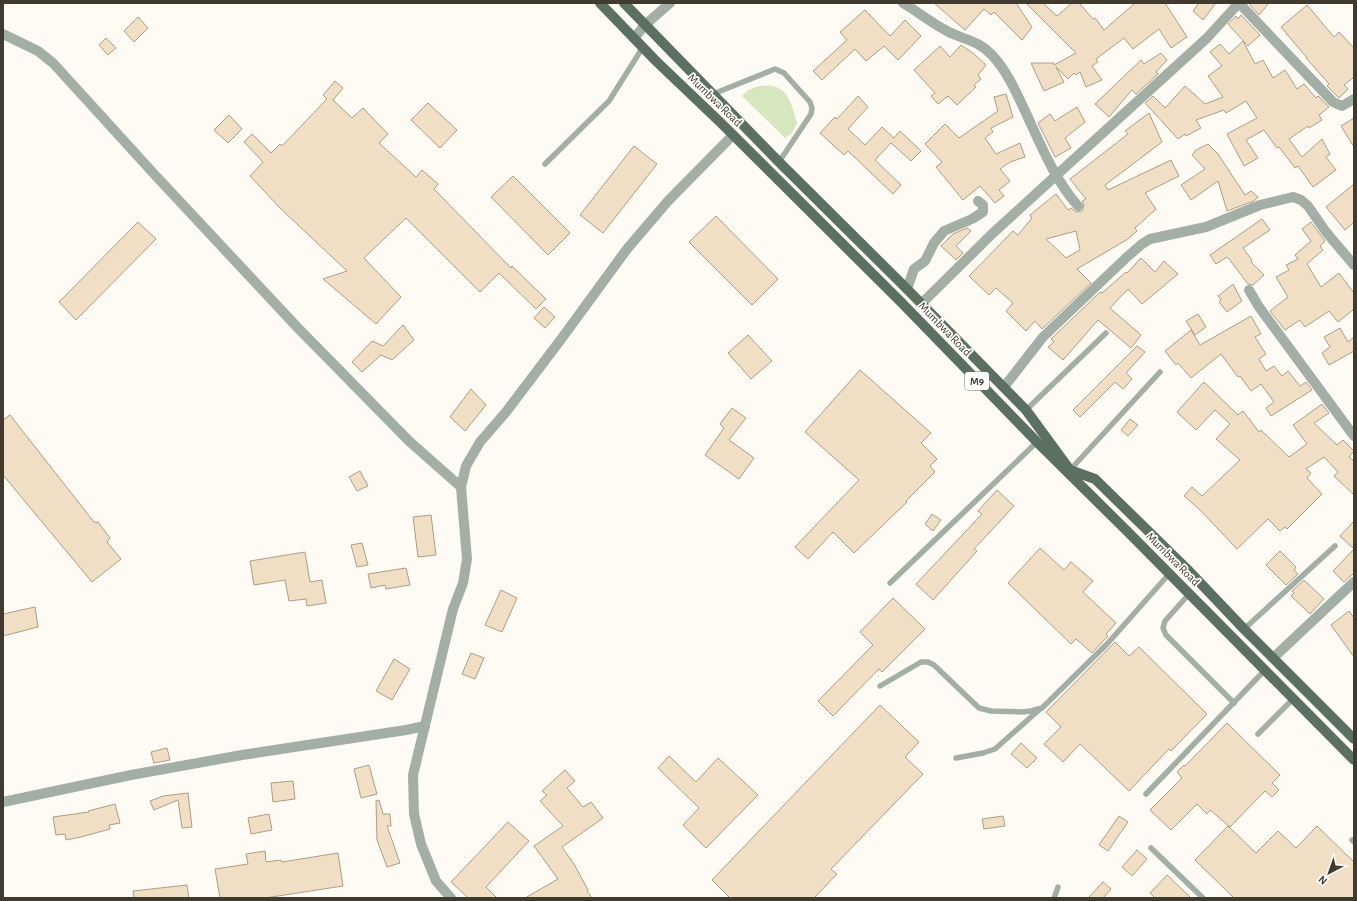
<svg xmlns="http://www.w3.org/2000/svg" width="1357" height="901" font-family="'Alegreya Sans',sans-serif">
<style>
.green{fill:#d6e6be}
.building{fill:#f1dfc5;stroke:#ad9d84;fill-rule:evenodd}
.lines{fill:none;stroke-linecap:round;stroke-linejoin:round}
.service{stroke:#a3afa6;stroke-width:5.5}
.minor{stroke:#a3afa6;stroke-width:10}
.primary{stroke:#5b7060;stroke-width:10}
.labels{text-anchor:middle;stroke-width:3.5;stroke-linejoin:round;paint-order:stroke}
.shield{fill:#fff;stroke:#7a756d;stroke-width:1}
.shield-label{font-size:11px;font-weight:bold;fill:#413a2f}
.street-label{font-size:12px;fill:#413a2f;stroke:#fff}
</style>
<rect width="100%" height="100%" fill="#fefbf5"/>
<path class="green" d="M759 86C764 86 769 85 773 86 789 89 793 109 797 123L792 133 785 138 742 96 748 90Z"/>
<g class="building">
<polygon points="934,3 1016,3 1032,27 1022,40 994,12 991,15 984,9 965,30"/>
<polygon points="1026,3 1043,3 1057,16 1072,3 1079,3 1093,19 1095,18 1104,30 1135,3 1165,3 1187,37 1171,48 1159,29 1133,49 1124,38 1096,59 1098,62 1092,66 1102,80 1086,87 1080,72 1076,75 1074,73 1068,79 1056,67 1064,82 1044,91 1031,63 1054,63 1054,65 1076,53"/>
<polygon points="1199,3 1216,3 1203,20 1193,11"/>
<polygon points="1251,3 1269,3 1259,15 1250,5"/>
<polygon points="1307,5 1334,37 1339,32 1354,48 1354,77 1344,85 1348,89 1339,98 1327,86 1329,84 1307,59 1307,58 1281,27"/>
<polygon points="865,10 890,36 905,20 921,36 898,60 884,46 866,61 855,49 822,80 813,71 847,40 840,32"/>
<polygon points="1241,15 1260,35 1248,46 1228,24 1236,16 1238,19"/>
<polygon points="138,17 148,28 134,42 124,31"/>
<polygon points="106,38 116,48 108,55 99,45"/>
<polygon points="1243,41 1255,64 1263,60 1273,78 1285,70 1297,89 1304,84 1316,98 1318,96 1329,107 1319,115 1322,120 1309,128 1308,126 1289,139 1302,157 1322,139 1330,154 1326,157 1336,170 1313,187 1298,166 1295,168 1279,147 1277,148 1264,130 1246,140 1258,158 1244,166 1227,134 1257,118 1246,101 1226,113 1224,110 1196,120 1201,128 1186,136 1185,134 1178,139 1145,103 1153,96 1165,108 1185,86 1205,104 1223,97 1208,76 1222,66 1210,52 1220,44 1229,54"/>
<polygon points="961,45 973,53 986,65 978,75 981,79 974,85 976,87 957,105 948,96 938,104 931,96 935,93 914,70 940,46 950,57"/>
<polygon points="1161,53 1167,60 1156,72 1158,74 1136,94 1132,90 1109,117 1095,104 1141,60 1144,64"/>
<polygon points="335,81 343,88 333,100 352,118 363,108 388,134 379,143 416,177 422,170 438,184 434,189 511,268 512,266 546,299 536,309 499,273 480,292 406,218 364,258 401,297 376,324 323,279 347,271 281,209 250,176 263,162 244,142 252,134 271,153 280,144 282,146 327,99 323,95"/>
<polygon points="1006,94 1013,117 991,128 993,132 985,138 996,154 1020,143 1025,157 1010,162 1000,169 1010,181 999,190 1004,196 995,203 980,186 963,200 936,167 942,162 925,144 945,124 959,138 998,111 994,97"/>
<polygon points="858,96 868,107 848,129 865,145 882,127 894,138 900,131 921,151 911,161 891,143 875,160 901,185 893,194 848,151 844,155 820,133 835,117 837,119"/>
<polygon points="428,103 457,130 440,148 411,120"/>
<polygon points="1077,107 1085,122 1065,138 1071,148 1055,157 1038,123 1050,114 1055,121"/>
<path d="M1149 113 1162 142 1105 185 1108 190 1171 160 1179 176 1145 193 1156 209 1135 228 1137 231 1128 239 1077 269 1091 283 1042 329 1035 321 1026 331 1006 311 1013 303 996 288 989 295 969 276 1013 231 1018 235 1032 218 1030 215 1056 194 1068 210 1071 208 1076 212 1082 211 1084 205 1082 201 1086 199 1070 179 1128 134 1125 131ZM1076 231 1080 250 1066 258 1046 239Z"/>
<polygon points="229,115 242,129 228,143 214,130"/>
<polygon points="1354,118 1354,147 1341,126"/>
<polygon points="1208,144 1218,154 1245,195 1251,191 1258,197 1254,201 1227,211 1218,181 1191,200 1181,185 1205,169 1192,155 1196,150"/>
<polygon points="634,146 657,164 603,233 580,215"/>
<polygon points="513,176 570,233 548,255 491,197"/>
<polygon points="1354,184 1354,222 1345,230 1326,207"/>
<polygon points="716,216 778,279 752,305 689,242"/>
<polygon points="1262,219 1270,230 1243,248 1252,260 1251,262 1264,275 1253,285 1248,284 1229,259 1227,257 1216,264 1210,255"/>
<polygon points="138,222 156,239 76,320 59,302"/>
<polygon points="1311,222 1325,241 1320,246 1323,250 1307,264 1321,287 1339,273 1354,293 1354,309 1338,322 1329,311 1305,327 1300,320 1285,330 1270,311 1288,297 1276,277 1289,270 1286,265 1298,259 1295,255 1311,241 1302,229"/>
<polygon points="967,228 971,231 956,246 963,253 956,260 941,246 953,234"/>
<polygon points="1141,258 1155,272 1164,261 1178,274 1142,304 1128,289 1110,308 1141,335 1131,348 1098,320 1063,360 1048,347 1054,342 1051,339 1100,292 1102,293 1126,272 1127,273"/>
<polygon points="1233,284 1242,301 1227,312 1219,302 1221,300 1218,296"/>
<polygon points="544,307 555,317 545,328 534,318"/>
<polygon points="1198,314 1206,327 1195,335 1186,321"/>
<polygon points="1251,316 1261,334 1255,337 1266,354 1259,359 1266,371 1274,366 1282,376 1288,371 1300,386 1306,382 1312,390 1271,416 1266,408 1274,402 1261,384 1251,391 1240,376 1238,377 1221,354 1191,378 1178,363 1176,365 1165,351 1191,330 1200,345"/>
<polygon points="403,325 414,340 392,360 381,355 362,372 352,362 372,341 383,346"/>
<polygon points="1340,328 1348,342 1354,337 1354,351 1329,365 1322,353 1330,347 1324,337"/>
<polygon points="748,335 772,361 751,379 728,353"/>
<polygon points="1137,346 1145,352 1126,373 1132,379 1123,389 1115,382 1080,417 1073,410"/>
<polygon points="860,370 931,433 921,443 937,459 930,466 935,472 906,501 907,502 854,553 833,532 808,559 795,547 859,480 805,432"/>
<polygon points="1204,382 1238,415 1243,411 1259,432 1261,430 1289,457 1307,444 1293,425 1322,404 1329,413 1314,423 1337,445 1343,440 1354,451 1349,457 1354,461 1354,495 1334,476 1338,472 1324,457 1306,469 1311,473 1307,478 1322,494 1287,529 1285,527 1280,531 1268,519 1237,549 1200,510 1184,496 1192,487 1202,496 1240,460 1216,439 1230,424 1215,410 1196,430 1177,412"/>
<polygon points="471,389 486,405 465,431 450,417"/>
<polygon points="732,408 746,418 729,440 754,458 739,479 705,455 724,428 720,424"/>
<polygon points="10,415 94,522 98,522 110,538 107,542 121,559 92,582 3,475 3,420"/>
<polygon points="1130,419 1138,425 1128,436 1121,430"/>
<polygon points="360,471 368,486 357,491 349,477"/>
<polygon points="997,490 1014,506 974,549 977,551 933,600 916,584 982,514 978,511"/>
<polygon points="932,514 941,520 933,531 925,524"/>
<polygon points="431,515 436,555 418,557 413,517"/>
<polygon points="1354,521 1354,549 1340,536"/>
<polygon points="362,543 368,565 357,567 351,545"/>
<polygon points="1040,548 1064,570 1071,562 1093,581 1083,592 1116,623 1106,634 1108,636 1092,653 1076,639 1071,644 1008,583"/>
<polygon points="1354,549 1354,573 1344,582 1333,571"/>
<polygon points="1280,551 1296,567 1294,570 1298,574 1286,585 1266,565"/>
<polygon points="305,552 310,582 322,580 326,603 307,606 306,599 289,601 285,580 254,585 250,561"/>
<polygon points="406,568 410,585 386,589 385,585 371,588 368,574"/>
<polygon points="1304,580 1324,599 1310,614 1291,596 1294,593 1292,591"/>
<polygon points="501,590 517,598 502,632 485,625"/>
<polygon points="893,598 925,629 882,672 879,669 833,716 818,701 873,645 860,632"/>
<polygon points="35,607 38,627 3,636 3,614"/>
<polygon points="1349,611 1354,618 1354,657 1331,625"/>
<polygon points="1115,642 1129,656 1139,647 1207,714 1171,751 1169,749 1129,791 1080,744 1063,762 1044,744 1061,727 1046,712"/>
<polygon points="471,653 484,658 475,679 462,674"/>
<polygon points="394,659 410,669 392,700 376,691"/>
<polygon points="880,705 919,742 905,757 923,774 831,869 837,874 814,898 730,898 712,880"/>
<polygon points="1227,723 1280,775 1272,783 1279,790 1272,797 1265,791 1230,827 1210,810 1207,814 1197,804 1171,830 1150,810 1182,778 1177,772 1184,765 1185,766"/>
<polygon points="1021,743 1037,758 1027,768 1011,754"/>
<polygon points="167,748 170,760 154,763 151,752"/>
<polygon points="669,756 696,782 718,758 758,795 706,848 683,825 699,808 658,768"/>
<polygon points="369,765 377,794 361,798 354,769"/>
<polygon points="565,770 575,781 567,788 583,807 591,802 603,818 562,847 574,864 588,890 587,891 592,898 525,898 558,879 534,846 563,826 540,801 547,795 542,791"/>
<polygon points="293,781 295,799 273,802 271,783"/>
<polygon points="188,793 192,827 182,828 178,800 154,810 150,801 163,796"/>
<polygon points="379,800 383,814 390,814 391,826 387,826 400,863 387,867 377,840 376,801"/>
<polygon points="115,804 120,823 109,825 110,829 81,837 66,840 65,834 56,835 53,817 89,812 88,811"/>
<polygon points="269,814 272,830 251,834 248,818"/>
<polygon points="1003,816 1005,826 984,829 982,819"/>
<polygon points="1119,816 1128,822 1108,851 1099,845"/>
<polygon points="508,822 529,841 486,887 497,898 468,898 451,882"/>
<polygon points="1228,826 1256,853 1278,831 1296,848 1317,826 1354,862 1354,898 1234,898 1195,860"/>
<polygon points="1137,850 1147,859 1132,876 1122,867"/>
<polygon points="265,851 266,862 281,860 282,862 338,853 343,886 265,898 220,898 215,869 248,864 246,854"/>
<polygon points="1167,875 1191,898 1155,898 1150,893"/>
<polygon points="1103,882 1111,889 1103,898 1088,898"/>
<polygon points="187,885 189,898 134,898 133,891"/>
</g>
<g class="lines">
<g class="service">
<polyline points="713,94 775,69 784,73 810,102 812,108 811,114 779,162"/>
<polyline points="545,164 609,101 643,47"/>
<polyline points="1026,410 1106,333"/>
<polyline points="1070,470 1160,372"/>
<polyline points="890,583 1037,442"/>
<polyline points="1189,594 1165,621 1163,628 1166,635 1234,703"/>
<polyline points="1244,629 1335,546"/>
<polyline points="880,686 921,662 928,662 934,665 979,708 991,711 1022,712 1031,711 1042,708 1108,643 1169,574"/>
<polyline points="1258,734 1293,699"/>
<polyline points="956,758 983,753 995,749 1040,709"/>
<polyline points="1146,794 1265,670"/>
<polyline points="1352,840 1354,842"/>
<polyline points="1151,848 1203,898"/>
<polyline points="1054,898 1058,887"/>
</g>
<g class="minor">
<path d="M903 3C918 12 932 23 947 31 964 40 978 40 992 55 1007 71 1016 92 1025 111 1040 143 1054 179 1078 206"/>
<polyline points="3,34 38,51 53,63 155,175 297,327 409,441 461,487"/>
<polyline points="634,38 646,24 670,3"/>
<polyline points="907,289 914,269 925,261 934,243 944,231 972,219 983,212 983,205 978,201"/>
<polyline points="1249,290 1259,307 1354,436"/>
<polyline points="921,304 993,233 1207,38 1239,3 1333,102 1342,106 1354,99"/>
<polyline points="1004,387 1043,337 1127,257 1142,244 1150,239 1206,227 1260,205 1293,197 1301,200 1308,206 1326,232 1354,265"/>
<polyline points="1273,658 1354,582"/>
<polyline points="3,802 131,775 242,755 406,730 425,726"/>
<polyline points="451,898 436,881 421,844 414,814 413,775 453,609 463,583 467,559 461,487 466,466 480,442 506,412 562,338 627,249 668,201 733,135"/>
</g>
<g class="primary">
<polyline points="600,3 656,61 721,123 900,301 1037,442 1127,531 1354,760"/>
<polyline points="624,3 779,162 907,289 1026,410 1070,470 1095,479 1187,569 1244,629 1354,739"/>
</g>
</g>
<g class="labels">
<rect class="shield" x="965" y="372" width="24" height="18" rx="3"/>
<g class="shield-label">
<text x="977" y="385">M9</text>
</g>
<g class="street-label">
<text transform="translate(715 100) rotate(44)" y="4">Mumbwa Road</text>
<text transform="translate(945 329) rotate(46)" y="4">Mumbwa Road</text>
<text transform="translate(1173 559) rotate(45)" y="4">Mumbwa Road</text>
</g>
</g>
<rect width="1357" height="901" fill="none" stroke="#413a2f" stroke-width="8"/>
<g transform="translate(1329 873) rotate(221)" stroke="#ffffff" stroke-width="3" paint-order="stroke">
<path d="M0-3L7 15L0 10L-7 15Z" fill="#413a2f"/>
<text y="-6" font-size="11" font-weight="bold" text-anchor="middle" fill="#413a2f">N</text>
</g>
</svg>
